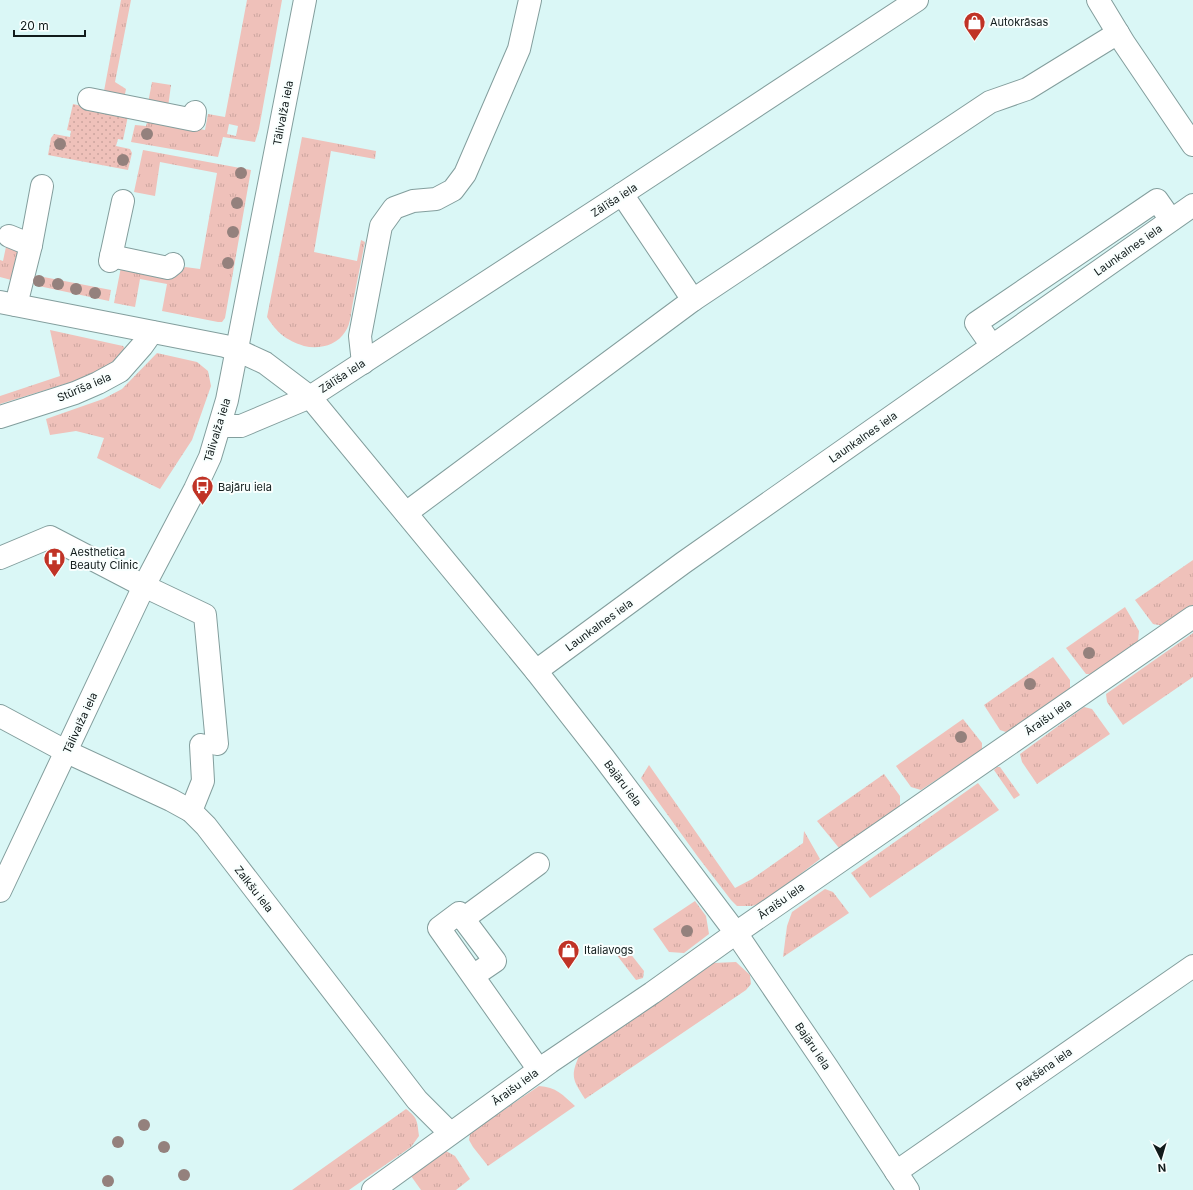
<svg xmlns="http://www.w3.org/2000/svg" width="1193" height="1190" font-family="Inter,sans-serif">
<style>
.grass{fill:url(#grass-tufts);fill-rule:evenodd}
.park{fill:url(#park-dots)}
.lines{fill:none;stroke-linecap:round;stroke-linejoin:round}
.minor-casing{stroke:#839e9d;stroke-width:24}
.minor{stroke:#fff;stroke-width:22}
.tree{fill:#94817d}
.labels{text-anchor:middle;stroke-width:4;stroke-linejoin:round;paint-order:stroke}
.poi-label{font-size:11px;fill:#111b1b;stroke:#f9fffe;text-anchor:start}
.street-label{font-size:11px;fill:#111b1b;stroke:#f9fffe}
</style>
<defs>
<pattern id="grass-tufts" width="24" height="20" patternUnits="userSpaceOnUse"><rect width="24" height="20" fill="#efc1ba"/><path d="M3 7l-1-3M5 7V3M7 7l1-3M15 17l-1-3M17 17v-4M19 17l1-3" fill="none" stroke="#cca59f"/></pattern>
<pattern id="park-dots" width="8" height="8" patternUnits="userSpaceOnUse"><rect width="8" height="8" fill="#efc1ba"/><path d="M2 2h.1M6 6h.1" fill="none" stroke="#cca59f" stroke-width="1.8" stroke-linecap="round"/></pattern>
</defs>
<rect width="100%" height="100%" fill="#daf7f6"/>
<g class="grass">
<polygon points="121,0 131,0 115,82 126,89 125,94 117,96 104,91"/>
<path d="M247 0H282L259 129 255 142 223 137 218 157 131 142 135 125 146 126 148 119 205 130 208 114 225 117ZM229 124 238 126 236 136 227 134Z"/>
<polygon points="152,82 171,85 168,107 148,103"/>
<path d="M302 137 376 151 375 159 331 151 314 252 357 261 361 240 365 242C361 262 357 282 353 302 351 311 351 324 345 332 337 345 319 350 304 346 286 340 277 333 267 317Z"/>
<polygon points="143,150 251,170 225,318 222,322 218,322 162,311 167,284 140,279 135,307 114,303 121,267 167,276 180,273 185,267 200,269 217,173 160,162 155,196 134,192"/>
<polygon points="7,242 21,251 15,281 0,277 0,260 3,261"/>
<polygon points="28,274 111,290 109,301 34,285"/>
<polygon points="50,330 123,346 126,350 112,365 81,379 0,404 0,396 60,376"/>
<polygon points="157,353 197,362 208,371 211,386 192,440 160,489 97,458 104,438 76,431 50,435 46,419 103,399 122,389"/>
<polygon points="1193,560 1193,605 1164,626 1153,624 1135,600"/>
<polygon points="1125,607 1139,631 1138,642 1094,674 1086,674 1066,648"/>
<polygon points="1193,633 1193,677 1123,725 1107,702 1106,694"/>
<polygon points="1053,657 1070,680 1070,691 1009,733 1000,730 984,705"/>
<polygon points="1084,707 1092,709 1110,734 1037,784 1022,762 1020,754"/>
<polygon points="963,719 982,743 982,750 921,790 911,787 896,766"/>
<polygon points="649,765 735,888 752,879 803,843 804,831 820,859 764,902 752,906 737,906 731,900 698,857 641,778"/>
<polygon points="997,767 1000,767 1020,795 1014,799 994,770"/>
<polygon points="884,774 900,796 900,806 839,848 817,821"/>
<polygon points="978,783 999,810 870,898 851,873"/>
<polygon points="825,889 833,892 849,913 783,957 787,926 792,912"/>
<polygon points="695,901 706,916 709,934 684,953 669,952 653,929"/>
<polygon points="626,948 644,971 643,978 636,980 616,954"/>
<path d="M736 962 750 975 751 984 746 990 585 1099C573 1080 570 1077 579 1056L713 963Z"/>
<path d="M539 1086C556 1087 563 1095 575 1106L488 1166 473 1147 469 1140 470 1133Z"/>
<path d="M406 1109C418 1118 417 1121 419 1136L411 1147 349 1190H292Z"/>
<polygon points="446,1151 455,1156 470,1179 456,1190 421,1190 411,1176"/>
</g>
<polygon class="park" points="73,104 128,116 123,140 118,139 116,146 130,149 132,153 128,170 48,155 51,138 54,134 70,137 71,131 67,130"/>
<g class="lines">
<defs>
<g id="minor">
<polyline points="1098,0 1124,43 1193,145"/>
<polyline points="89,99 194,120 195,112"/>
<polyline points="622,194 693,300"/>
<polyline points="9,236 31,245"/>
<polyline points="111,256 168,268 173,264"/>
<polyline points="110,261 123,201"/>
<polyline points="0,302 225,346 237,350 265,363 310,397 536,671 604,758 736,933 827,1067 908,1190"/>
<polyline points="16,305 31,245 42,186"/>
<polyline points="992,346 976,323 1157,200 1171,220"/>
<polyline points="363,363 360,336 381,226 394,208 413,201 436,199 453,190 465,174 519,49 530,0"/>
<polyline points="0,417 75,393 98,383 120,371 142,346 152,332"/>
<polyline points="220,426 241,426 310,397 622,194 917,0"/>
<polyline points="406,513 693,300 990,102 1027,89 1118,33"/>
<polyline points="0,558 50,537 144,586 205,615 217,744"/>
<polyline points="536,671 683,563 1193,205"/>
<polyline points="0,716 67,752 171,800 191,811 206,826 417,1100 450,1133"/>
<polyline points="191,811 203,781 201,745"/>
<polyline points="0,891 144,586 195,489 210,457 227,400 305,0"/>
<polyline points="463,919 538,864"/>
<polyline points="473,976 495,961 459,913 439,928 539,1070"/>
<polyline points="896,1172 1193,966"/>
<polyline points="373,1190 550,1062 652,993 736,933 1193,617"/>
</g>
</defs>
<use href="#minor" class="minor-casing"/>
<use href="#minor" class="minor"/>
</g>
<g class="tree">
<circle cx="147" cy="134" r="6"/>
<circle cx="60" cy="144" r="6"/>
<circle cx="123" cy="160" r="6"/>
<circle cx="241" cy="173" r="6"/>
<circle cx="237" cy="203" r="6"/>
<circle cx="233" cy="232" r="6"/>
<circle cx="228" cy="263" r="6"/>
<circle cx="39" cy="281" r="6"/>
<circle cx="58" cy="284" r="6"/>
<circle cx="76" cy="289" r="6"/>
<circle cx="95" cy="293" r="6"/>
<circle cx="1089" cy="653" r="6"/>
<circle cx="1030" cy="684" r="6"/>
<circle cx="961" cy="737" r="6"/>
<circle cx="687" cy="931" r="6"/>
<circle cx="144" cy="1125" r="6"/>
<circle cx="118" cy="1142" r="6"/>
<circle cx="164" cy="1147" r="6"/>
<circle cx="184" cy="1175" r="6"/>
<circle cx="108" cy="1181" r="6"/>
</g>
<defs>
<symbol id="shop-pin" viewBox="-11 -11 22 30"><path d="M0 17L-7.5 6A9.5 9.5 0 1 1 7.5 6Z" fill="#c03326" stroke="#f9fffe"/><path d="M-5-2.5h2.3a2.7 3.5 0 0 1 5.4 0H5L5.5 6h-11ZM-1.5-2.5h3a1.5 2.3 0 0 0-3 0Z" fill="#fff"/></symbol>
<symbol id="bus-pin" viewBox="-11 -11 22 30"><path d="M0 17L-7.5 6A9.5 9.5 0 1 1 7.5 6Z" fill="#c03326" stroke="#f9fffe"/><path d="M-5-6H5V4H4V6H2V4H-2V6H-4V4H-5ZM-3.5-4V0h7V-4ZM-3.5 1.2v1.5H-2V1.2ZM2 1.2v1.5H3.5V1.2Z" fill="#fff"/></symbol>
<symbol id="hospital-pin" viewBox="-11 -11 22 30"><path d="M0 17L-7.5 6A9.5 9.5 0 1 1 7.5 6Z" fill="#c03326" stroke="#f9fffe"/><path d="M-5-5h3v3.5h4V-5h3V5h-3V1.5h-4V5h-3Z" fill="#fff"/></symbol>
</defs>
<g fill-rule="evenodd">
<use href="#shop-pin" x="962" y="10" width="25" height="34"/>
<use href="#bus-pin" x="190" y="474" width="25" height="34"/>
<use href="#hospital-pin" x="42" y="546" width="25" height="34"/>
<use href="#shop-pin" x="556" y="938" width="25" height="34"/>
</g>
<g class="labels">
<g class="poi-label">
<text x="990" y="26">Autokrāsas</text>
<text x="218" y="491">Bajāru iela</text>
<text x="70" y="556">Aesthetica<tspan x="70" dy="13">Beauty Clinic</tspan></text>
<text x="584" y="954">Italiavogs</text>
</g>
<g class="street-label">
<text transform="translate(283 113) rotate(-79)" y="4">Tālivalža iela</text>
<text transform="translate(614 200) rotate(-33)" y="4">Zālīša iela</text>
<text transform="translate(1128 250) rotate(-35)" y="4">Launkalnes iela</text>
<text transform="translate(342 376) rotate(-33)" y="4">Zālīša iela</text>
<text transform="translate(84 387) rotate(-23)" y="4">Stūrīša iela</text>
<text transform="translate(217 430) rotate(-73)" y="4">Tālivalža iela</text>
<text transform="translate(863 437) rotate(-35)" y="4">Launkalnes iela</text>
<text transform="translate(599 625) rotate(-36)" y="4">Launkalnes iela</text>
<text transform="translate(1048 717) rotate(-35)" y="4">Āraišu iela</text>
<text transform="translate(80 723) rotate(-65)" y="4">Tālivalža iela</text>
<text transform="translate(623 783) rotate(53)" y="4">Bajāru iela</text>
<text transform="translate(254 889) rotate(52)" y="4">Zalkšu iela</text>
<text transform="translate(781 901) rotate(-35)" y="4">Āraišu iela</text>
<text transform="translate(813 1046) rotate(56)" y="4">Bajāru iela</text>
<text transform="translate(1044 1069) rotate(-35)" y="4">Pēkšēna iela</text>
<text transform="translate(515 1087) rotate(-36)" y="4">Āraišu iela</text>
</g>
</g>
<g transform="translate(1161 1158) rotate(175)" stroke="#f9fffe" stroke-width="3" paint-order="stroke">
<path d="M0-3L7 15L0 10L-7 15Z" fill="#111b1b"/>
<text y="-6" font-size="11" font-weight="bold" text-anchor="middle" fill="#111b1b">N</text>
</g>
<path d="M14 30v6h71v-6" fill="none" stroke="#111b1b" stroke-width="2"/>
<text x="20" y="30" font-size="12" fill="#111b1b" stroke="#f9fffe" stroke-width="3" paint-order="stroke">20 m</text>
</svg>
